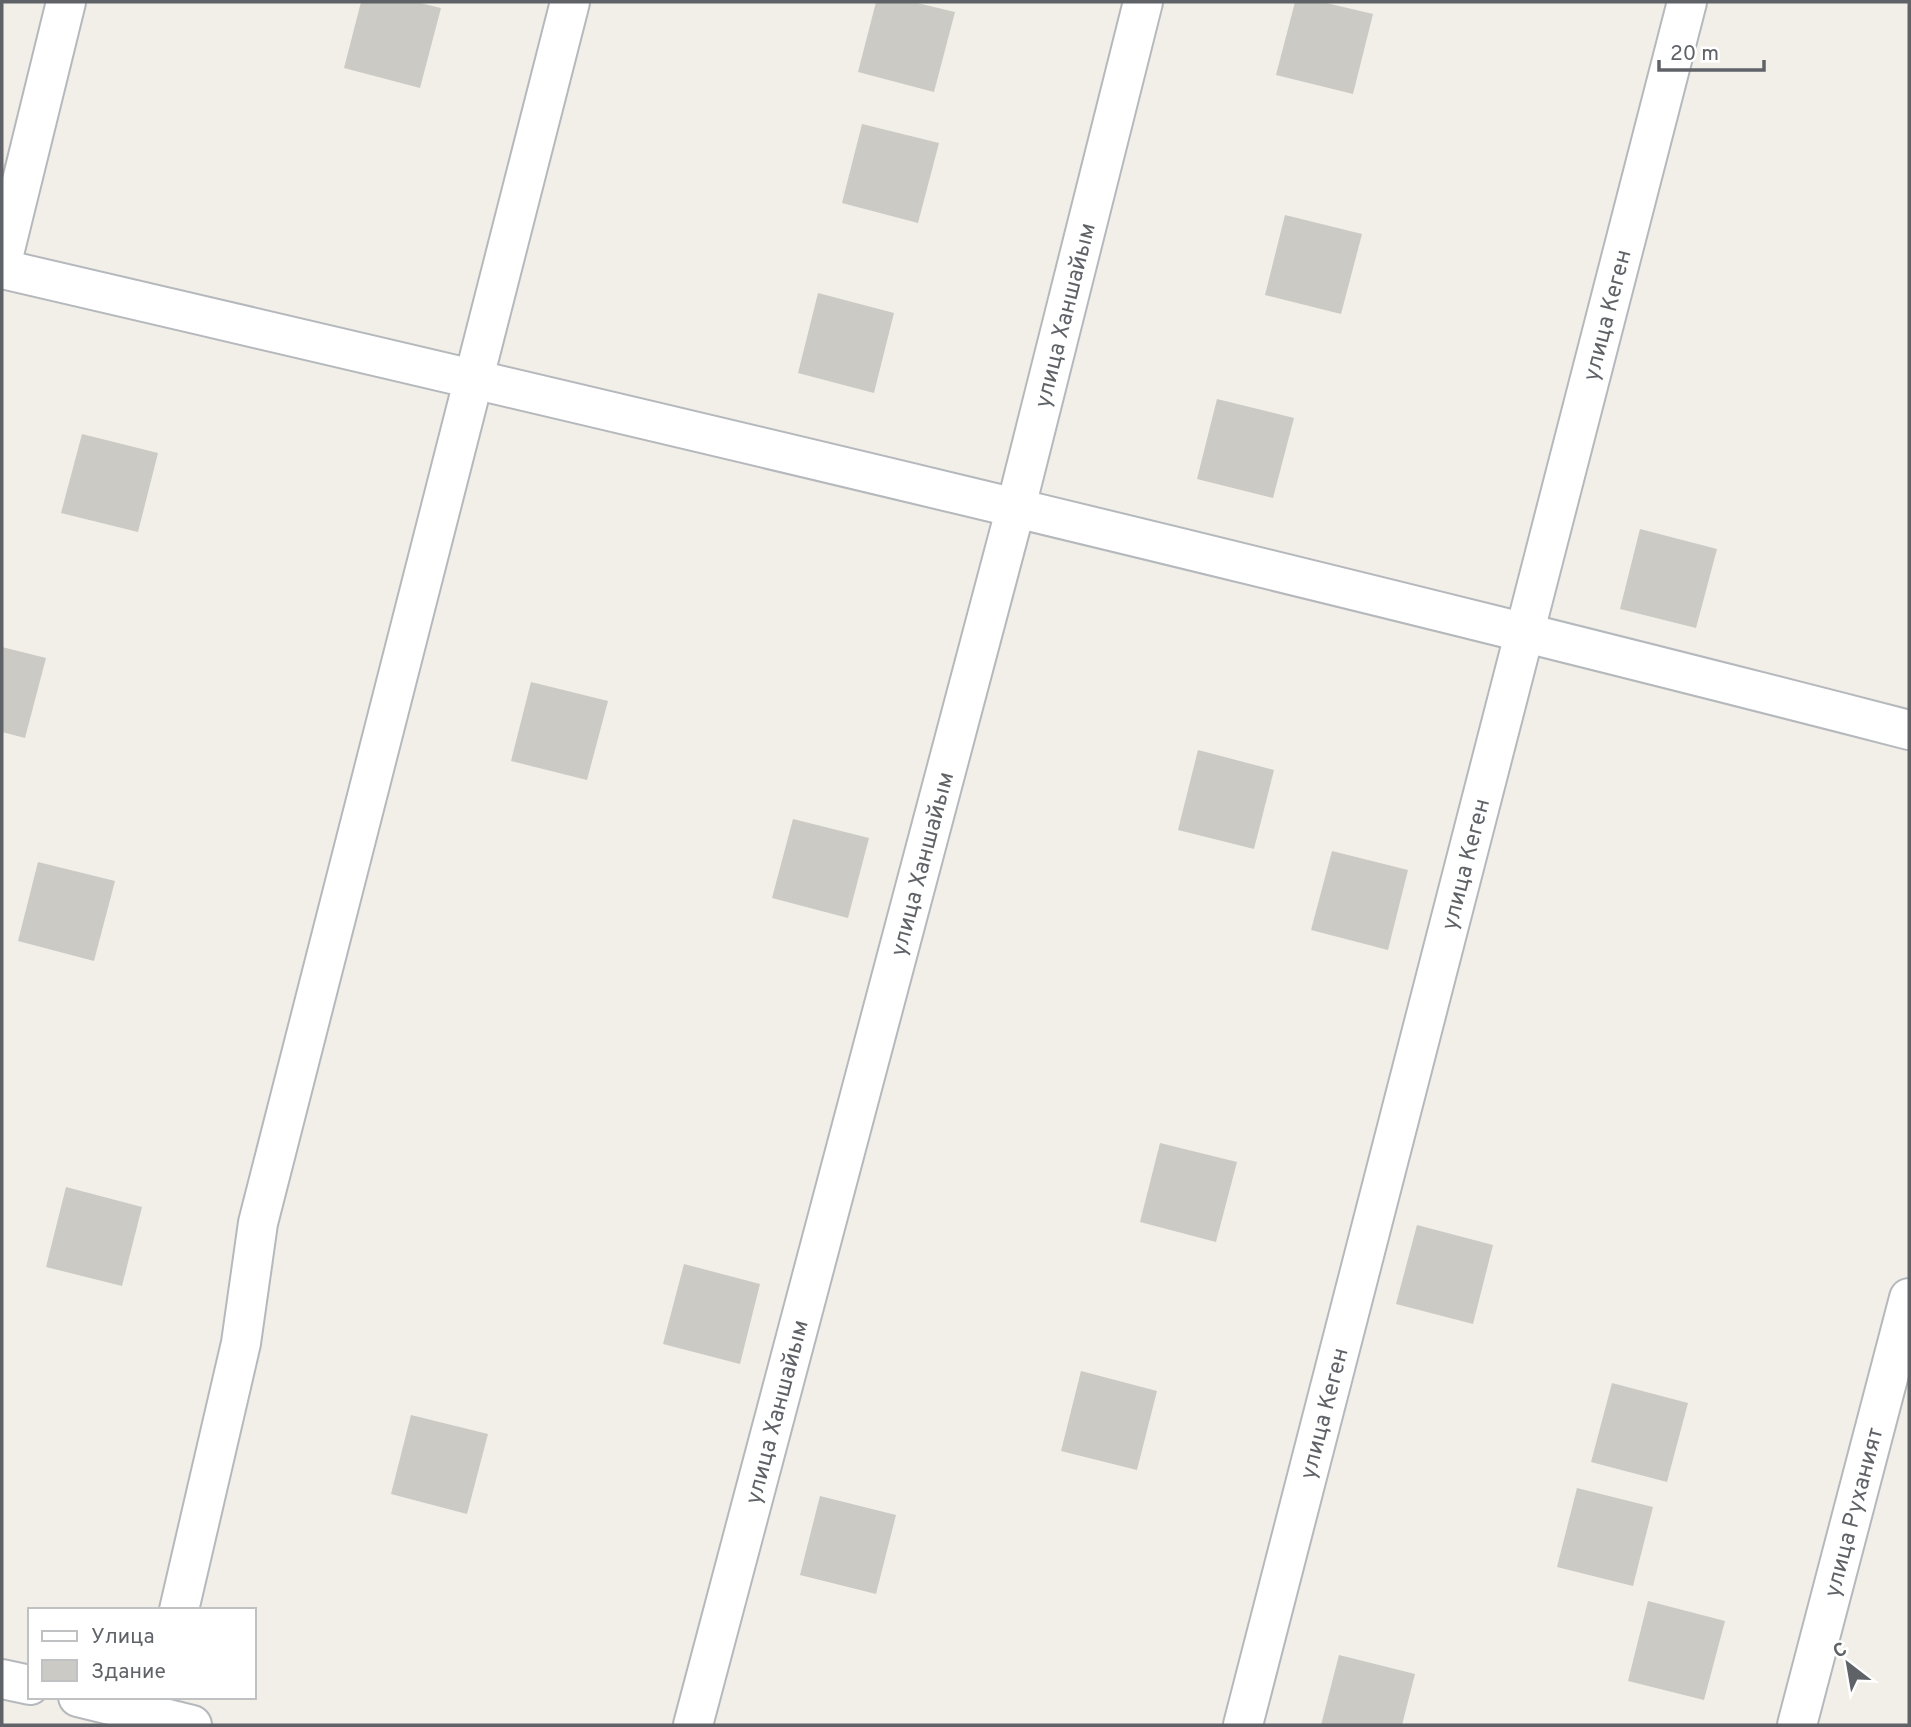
<svg xmlns="http://www.w3.org/2000/svg" width="1911" height="1727" font-family="Overpass,sans-serif">
<style>
.building{fill:#cccac5}
.lines{fill:none;stroke-linecap:round;stroke-linejoin:round}
.street-casing{stroke:#b5b8bc;stroke-width:42}
.street{stroke:#fff;stroke-width:38}
.labels{text-anchor:middle;stroke-width:5;stroke-linejoin:round;paint-order:stroke}
.street-label{font-size:23px;fill:#5f6368;stroke:#fff}
</style>
<rect width="100%" height="100%" fill="#f1efe8"/>
<g class="building">
<polygon points="361,2 416,2 441,8 420,88 344,68"/>
<polygon points="876,2 913,2 955,12 934,92 858,72"/>
<polygon points="1295,2 1322,2 1373,14 1353,94 1276,75"/>
<polygon points="862,124 939,143 918,223 842,203"/>
<polygon points="1285,215 1362,234 1341,314 1265,295"/>
<polygon points="818,293 894,313 874,393 798,373"/>
<polygon points="1217,399 1294,418 1273,498 1197,479"/>
<polygon points="82,434 158,453 138,532 61,513"/>
<polygon points="1640,529 1717,549 1696,628 1620,609"/>
<polygon points="2,647 46,658 25,738 2,732"/>
<polygon points="531,682 608,701 587,780 511,761"/>
<polygon points="1198,750 1274,770 1254,849 1178,830"/>
<polygon points="793,819 869,838 848,918 772,898"/>
<polygon points="1332,851 1408,870 1388,950 1311,930"/>
<polygon points="38,862 115,881 94,961 18,941"/>
<polygon points="1160,1143 1237,1162 1216,1242 1140,1222"/>
<polygon points="66,1187 142,1207 122,1286 46,1267"/>
<polygon points="1417,1225 1493,1245 1473,1324 1396,1304"/>
<polygon points="684,1264 760,1284 740,1364 663,1344"/>
<polygon points="1081,1371 1157,1391 1137,1470 1061,1451"/>
<polygon points="1612,1383 1688,1403 1667,1482 1591,1462"/>
<polygon points="411,1415 488,1434 467,1514 391,1494"/>
<polygon points="1577,1488 1653,1507 1633,1586 1557,1567"/>
<polygon points="820,1496 896,1515 876,1594 800,1575"/>
<polygon points="1648,1601 1725,1621 1704,1700 1628,1681"/>
<polygon points="1339,1655 1415,1674 1402,1725 1321,1725"/>
</g>
<g class="lines">
<defs>
<g id="street">
<polyline points="2,262 66,2"/>
<path d="M2 269C639 417 1276 567 1909 730"/>
<polyline points="179,1610 241,1343 258,1223 570,2"/>
<polyline points="2,1679 30,1685"/>
<polyline points="78,1697 192,1725"/>
<path id="s1" d="M693 1725 1016 507 1143 2"/>
<path id="s2" d="M1243 1725 1687 2"/>
<path id="s3" d="M1797 1725 1909 1298"/>
</g>
</defs>
<use href="#street" class="street-casing"/>
<use href="#street" class="street"/>
</g>
<g class="labels">
<g class="street-label">
<text dy="8" stroke="none"><textPath href="#s2" startOffset="1456">улица Кеген</textPath></text>
<text dy="8" stroke="none"><textPath href="#s1" startOffset="1458">улица Ханшайым</textPath></text>
<text dy="8" stroke="none"><textPath href="#s2" startOffset="889">улица Кеген</textPath></text>
<text dy="8" stroke="none"><textPath href="#s1" startOffset="891">улица Ханшайым</textPath></text>
<text dy="8" stroke="none"><textPath href="#s1" startOffset="324">улица Ханшайым</textPath></text>
<text dy="8" stroke="none"><textPath href="#s2" startOffset="322">улица Кеген</textPath></text>
<text dy="8" stroke="none"><textPath href="#s3" startOffset="220">улица Руханият</textPath></text>
</g>
</g>
<rect width="1911" height="1727" fill="none" stroke="#5f6368" stroke-width="7"/>
<rect x="28" y="1608" width="228" height="91" fill="#ffffff" stroke="#bfc1c3" stroke-width="2"/>
<rect x="42" y="1631" width="35" height="10" fill="#ffffff" stroke="#bfc1c3" stroke-width="2"/>
<text x="91" y="1643" font-size="21" fill="#5f6368">Улица</text>
<rect x="42" y="1660" width="35" height="21" fill="#cccac5" stroke="#bfc1c3" stroke-width="2"/>
<text x="91" y="1678" font-size="21" fill="#5f6368">Здание</text>
<g transform="translate(1848 1664) rotate(329)" stroke="#ffffff" stroke-width="5" paint-order="stroke">
<path d="M0-5L12 26L0 18L-12 26Z" fill="#5f6368"/>
<text y="-10" font-size="19" font-weight="bold" text-anchor="middle" fill="#5f6368">С</text>
</g>
<path d="M1659 60v10h105v-10" fill="none" stroke="#5f6368" stroke-width="3.5"/>
<text x="1670" y="60" font-size="21" fill="#5f6368" stroke="#ffffff" stroke-width="5" paint-order="stroke">20 m</text>
</svg>
